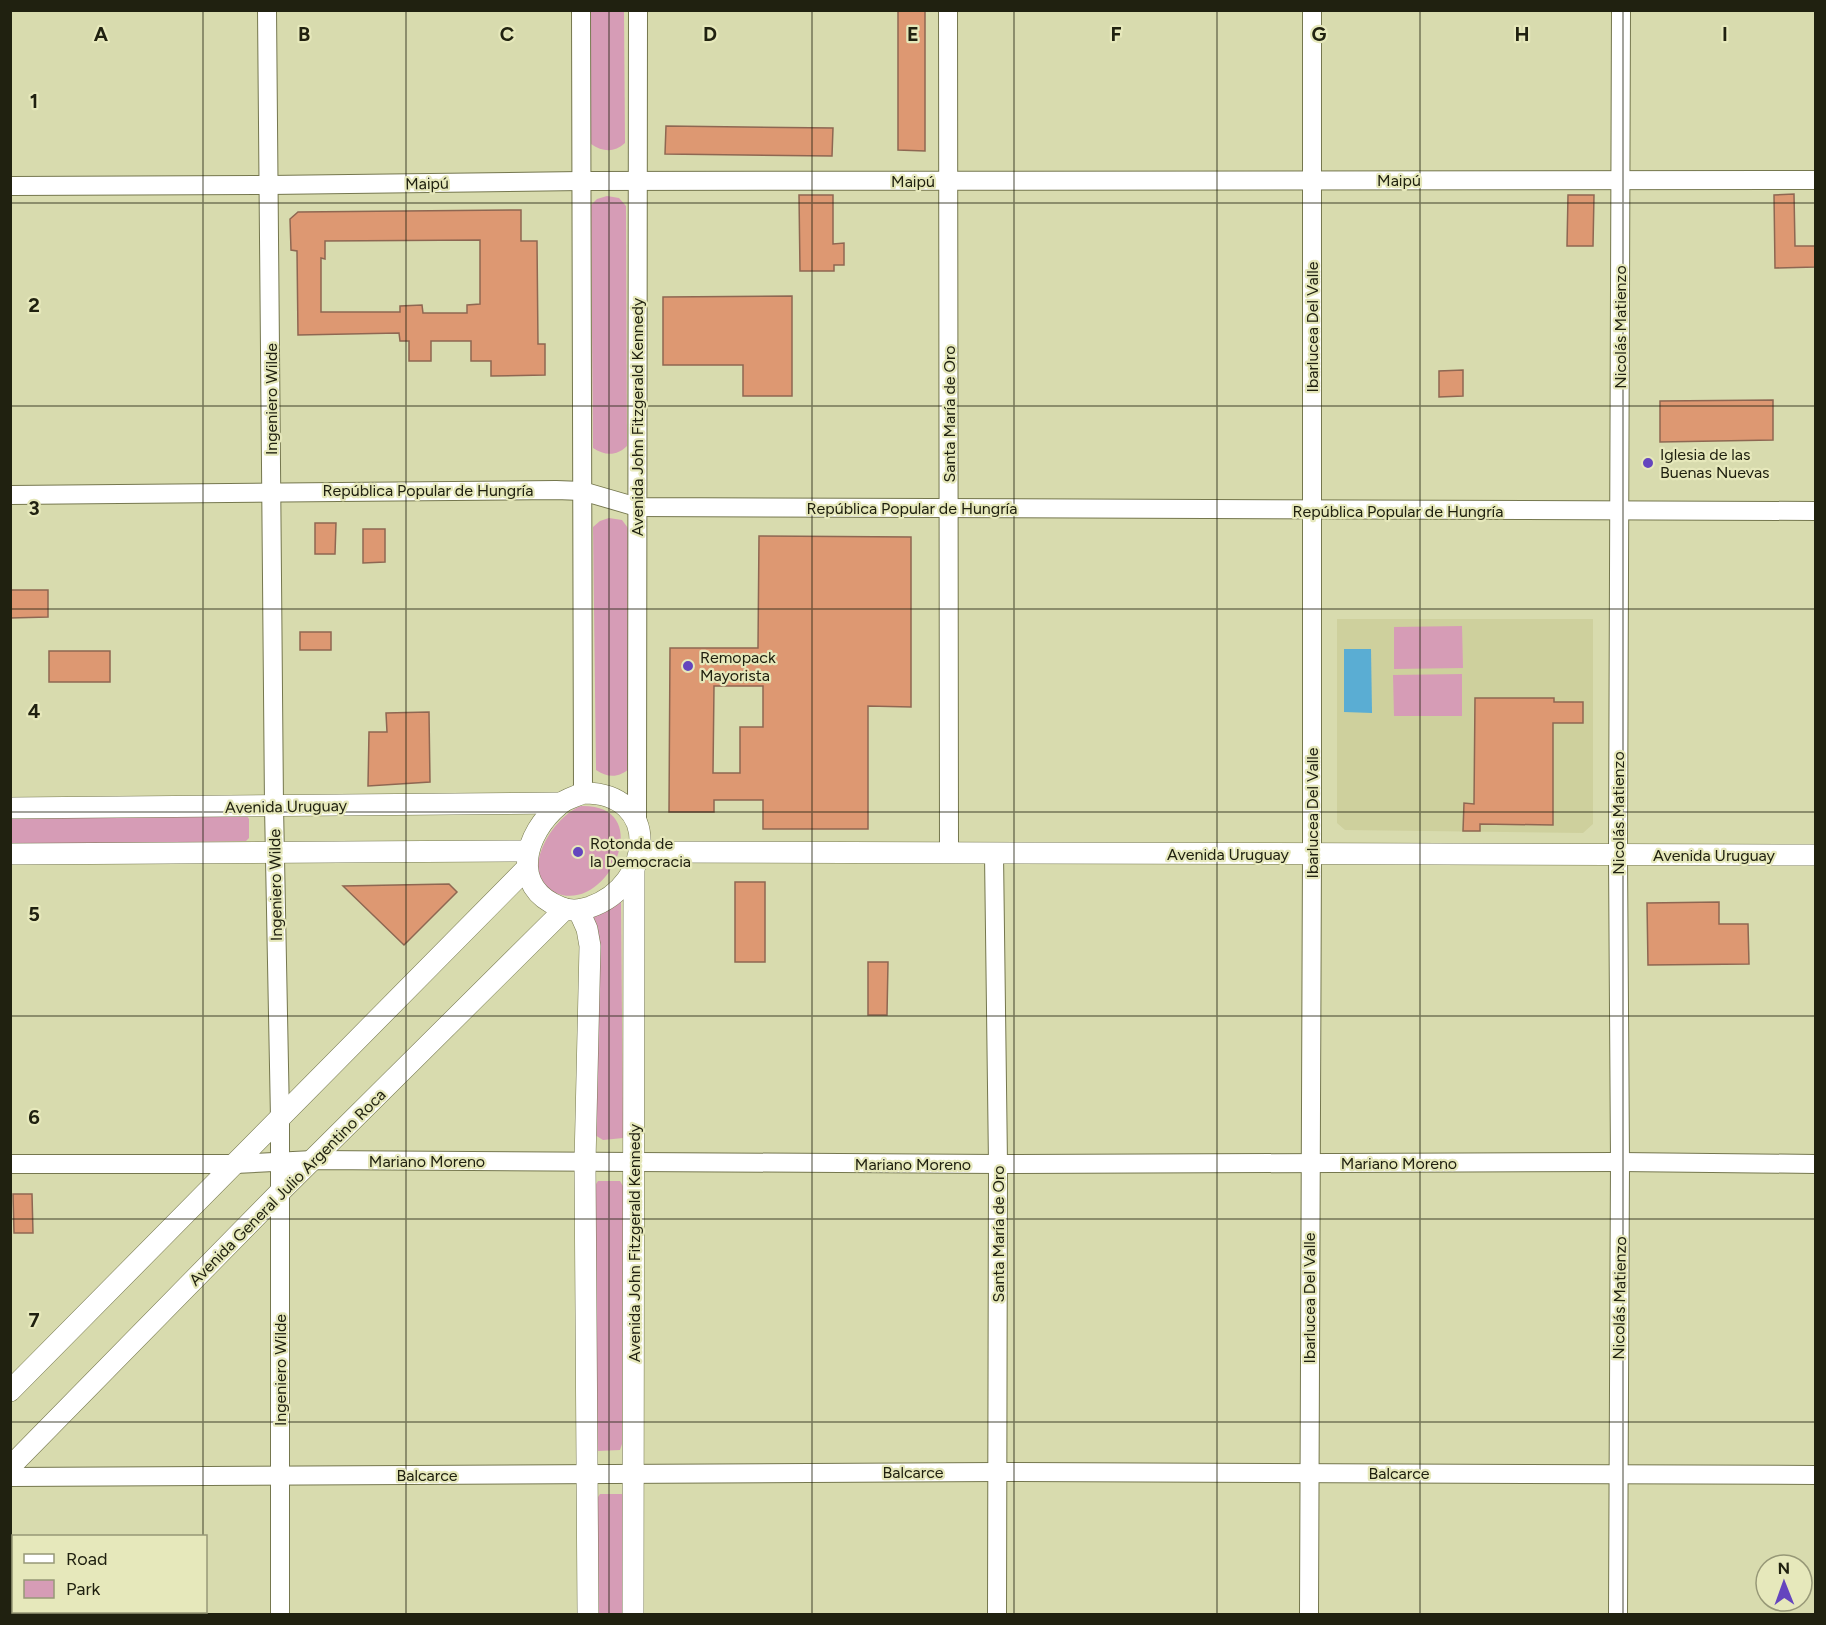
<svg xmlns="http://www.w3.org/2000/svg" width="1826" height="1625" font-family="Figtree,sans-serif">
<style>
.built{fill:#ced09d}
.green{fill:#d69cb6}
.water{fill:#5aadd3}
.building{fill:#dd9872;stroke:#8e6752;stroke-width:1.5;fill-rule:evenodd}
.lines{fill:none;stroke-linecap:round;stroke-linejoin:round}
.minor-casing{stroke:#75774e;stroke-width:20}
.tertiary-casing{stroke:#75774e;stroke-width:22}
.minor{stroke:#fff;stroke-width:18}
.tertiary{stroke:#fff;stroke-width:21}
.grid{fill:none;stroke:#202110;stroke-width:1.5;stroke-opacity:0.55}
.poi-dot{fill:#6445be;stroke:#e6e8bb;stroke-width:2}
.labels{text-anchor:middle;stroke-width:4.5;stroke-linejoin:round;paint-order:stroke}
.street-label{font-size:16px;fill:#202110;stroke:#e6e8bb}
.poi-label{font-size:16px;fill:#202110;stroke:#e6e8bb;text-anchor:start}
.grid-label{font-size:20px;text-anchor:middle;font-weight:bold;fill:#202110;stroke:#e6e8bb;stroke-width:4.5;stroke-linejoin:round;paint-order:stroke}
</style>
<rect width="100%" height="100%" fill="#d8dbae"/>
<polygon class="built" points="1337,619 1593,619 1593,824 1583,833 1345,830 1337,823"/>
<g class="green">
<path d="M590 11H624L625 143C614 153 603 152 591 144Z"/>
<path d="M607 196 619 198 626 206 627 446C617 456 605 456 593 448L591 205 597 199Z"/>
<path d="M609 518 622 520 628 528 630 768C619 778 608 778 596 770L593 527 600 521Z"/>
<polygon points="1462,626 1463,668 1394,669 1394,627"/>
<polygon points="1462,674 1462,716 1394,716 1393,675"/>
<path d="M581 806C655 804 612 906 562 895 513 884 549 818 581 806Z"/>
<polygon points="245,813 249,819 249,838 246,841 11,845 10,815"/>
<polygon points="617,900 621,901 623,1138 603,1140 595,1135 594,916"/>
<polygon points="598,1181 620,1181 623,1186 622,1444 620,1450 598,1451 594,1445 594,1187"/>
<polygon points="600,1494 622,1494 625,1499 625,1614 597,1614 596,1500"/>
</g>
<polygon class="water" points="1344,649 1371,649 1372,713 1344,712"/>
<g class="building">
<polygon points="898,10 925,10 925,151 898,150"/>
<polygon points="666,126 833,128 832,156 665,154"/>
<polygon points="1794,194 1795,246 1815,246 1815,267 1775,268 1774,195"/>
<polygon points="799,195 833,195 833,244 844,243 844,265 834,265 834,271 800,271"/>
<polygon points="1568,195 1594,195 1593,246 1567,246"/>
<path d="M521 210V241H537L538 344H545V375L491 376V361H471V341H431V361H409V341H400L399 333 298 335 297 251 291 250 290 219 298 212ZM480 240V304L467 305V313H423L422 305 400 306V312H321V258L325 259V241Z"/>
<polygon points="792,296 792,396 743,396 743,365 663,365 663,297"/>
<polygon points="1463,370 1463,396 1439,397 1439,371"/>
<polygon points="1773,400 1773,440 1660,442 1660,401"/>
<polygon points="315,523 336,523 335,554 315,554"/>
<polygon points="363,529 385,529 385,562 363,563"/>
<path d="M759 536 911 537V707L868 706V829H763V800H714V812H669L670 648H758ZM714 686H763V727H740V773H713Z"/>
<polygon points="10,590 48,590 48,617 10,618"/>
<rect x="300" y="632" width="31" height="18"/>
<rect x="49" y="651" width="61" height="31"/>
<polygon points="1475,698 1554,698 1554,702 1583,702 1583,723 1553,723 1553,825 1480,824 1480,831 1463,831 1464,803 1474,804"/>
<polygon points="429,712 430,782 368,786 369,732 387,732 386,713"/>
<rect x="735" y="882" width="30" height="80"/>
<polygon points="449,884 457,892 404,945 343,886"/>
<polygon points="1719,902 1719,924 1748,924 1749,964 1648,965 1647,903"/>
<polygon points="868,962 888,962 887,1015 868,1015"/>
<polygon points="13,1194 32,1194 33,1233 14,1233"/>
</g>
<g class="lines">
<defs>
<g id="minor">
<polyline points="267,10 274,806 280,1118 280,1614"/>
<polyline points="581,10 583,793"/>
<polyline points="948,10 949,853"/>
<polyline points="10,186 269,185 581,181 1816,180"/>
<polyline points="10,495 556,490 582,491 637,507 1816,511"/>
<polyline points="637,823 638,10"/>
<polyline points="994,854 998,1164 997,1614"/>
<polyline points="10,1164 235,1164 313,1160 998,1164 1620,1162 1816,1164"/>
<polyline points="10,1477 998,1472 1816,1475"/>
<polyline points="1309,1614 1312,854 1312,10"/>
<polyline points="1618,1614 1620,1162 1618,855 1621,10"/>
</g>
<g id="tertiary">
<path d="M583 793C662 792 654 885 590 907 580 910 571 912 560 907 509 887 525 833 559 805 565 799 575 797 583 793Z"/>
<polyline points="10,808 561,803"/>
<polyline points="640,852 1816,855"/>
<polyline points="10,854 527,851"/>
<polyline points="579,911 587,929 590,946 585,1162 588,1614"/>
<polyline points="10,1391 527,868"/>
<polyline points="10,1467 279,1193 565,909"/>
<polyline points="633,1614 634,871"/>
</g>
</defs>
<use href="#minor" class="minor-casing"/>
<use href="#tertiary" class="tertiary-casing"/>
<use href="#minor" class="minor"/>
<use href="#tertiary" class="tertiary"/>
</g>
<path class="grid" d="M203 10V1536M406 10V1614M609 10V1614M812 10V1614M1014 10V1614M1217 10V1614M1420 10V1614M1623 10V1614M10 203H1816M10 406H1816M10 609H1816M10 812H1816M10 1016H1816M10 1219H1816M10 1422H1816M203 1612V1614"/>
<g class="poi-dot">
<circle cx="1648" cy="463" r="6"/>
<circle cx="688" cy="666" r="6"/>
<circle cx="578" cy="852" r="6"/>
</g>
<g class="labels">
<g class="street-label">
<text x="1399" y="186">Maipú</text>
<text x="913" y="187">Maipú</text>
<text transform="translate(427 183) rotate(-1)" y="6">Maipú</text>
<text transform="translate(1312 327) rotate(-90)" y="6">Ibarlucea Del Valle</text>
<text transform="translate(1620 327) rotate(-90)" y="6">Nicolás Matienzo</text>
<text transform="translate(271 399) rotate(-90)" y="6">Ingeniero Wilde</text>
<text transform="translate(949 414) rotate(-90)" y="6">Santa María de Oro</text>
<text transform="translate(637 417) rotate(-90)" y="6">Avenida John Fitzgerald Kennedy</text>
<text x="428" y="496">República Popular de Hungría</text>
<text x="912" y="514">República Popular de Hungría</text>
<text x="1398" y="517">República Popular de Hungría</text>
<text transform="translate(286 806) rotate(-1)" y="6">Avenida Uruguay</text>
<text transform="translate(1312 813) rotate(-90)" y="6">Ibarlucea Del Valle</text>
<text transform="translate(1618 813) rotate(-90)" y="6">Nicolás Matienzo</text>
<text x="1228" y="860">Avenida Uruguay</text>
<text x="1714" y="861">Avenida Uruguay</text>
<text transform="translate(275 885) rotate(-91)" y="6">Ingeniero Wilde</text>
<text x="427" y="1167">Mariano Moreno</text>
<text x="1399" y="1169">Mariano Moreno</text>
<text x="913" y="1170">Mariano Moreno</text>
<text transform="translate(287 1187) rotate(-45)" y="6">Avenida General Julio Argentino Roca</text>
<text transform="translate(998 1234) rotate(-90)" y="6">Santa María de Oro</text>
<text transform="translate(634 1243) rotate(-90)" y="6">Avenida John Fitzgerald Kennedy</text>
<text transform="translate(1309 1298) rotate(-90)" y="6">Ibarlucea Del Valle</text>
<text transform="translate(1619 1298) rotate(-89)" y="6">Nicolás Matienzo</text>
<text transform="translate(280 1370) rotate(-90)" y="6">Ingeniero Wilde</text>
<text x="913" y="1478">Balcarce</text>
<text x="1399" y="1479">Balcarce</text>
<text x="427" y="1481">Balcarce</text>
</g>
<g class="poi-label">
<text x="1660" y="460">Iglesia de las<tspan x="1660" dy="18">Buenas Nuevas</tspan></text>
<text x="700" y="663">Remopack<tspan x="700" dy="18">Mayorista</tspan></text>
<text x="590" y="849">Rotonda de<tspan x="590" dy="18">la Democracia</tspan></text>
</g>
</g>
<g class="grid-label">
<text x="101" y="41">A</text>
<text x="304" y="41">B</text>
<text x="507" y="41">C</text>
<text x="710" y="41">D</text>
<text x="913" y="41">E</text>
<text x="1116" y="41">F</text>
<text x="1319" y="41">G</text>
<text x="1522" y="41">H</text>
<text x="1725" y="41">I</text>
<text x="34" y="108">1</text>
<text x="34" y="312">2</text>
<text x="34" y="515">3</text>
<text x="34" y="718">4</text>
<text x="34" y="921">5</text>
<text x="34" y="1124">6</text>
<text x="34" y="1327">7</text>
</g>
<rect width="1826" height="1625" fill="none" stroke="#202110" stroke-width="24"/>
<rect x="12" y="1535" width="195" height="78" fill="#e6e8bb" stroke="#979877" stroke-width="1.5"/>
<rect x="24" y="1554" width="30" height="9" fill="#ffffff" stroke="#979877" stroke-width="1.5"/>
<text x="66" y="1565" font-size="18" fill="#202110">Road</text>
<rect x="24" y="1580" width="30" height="18" fill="#d69cb6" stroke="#979877" stroke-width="1.5"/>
<text x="66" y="1595" font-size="18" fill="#202110">Park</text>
<g transform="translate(1784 1583) rotate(359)"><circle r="28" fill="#e6e8bb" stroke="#979877" stroke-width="1.5"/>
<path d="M0-4.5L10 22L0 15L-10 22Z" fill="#6445be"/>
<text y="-9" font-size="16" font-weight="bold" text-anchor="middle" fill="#202110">N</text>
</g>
</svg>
